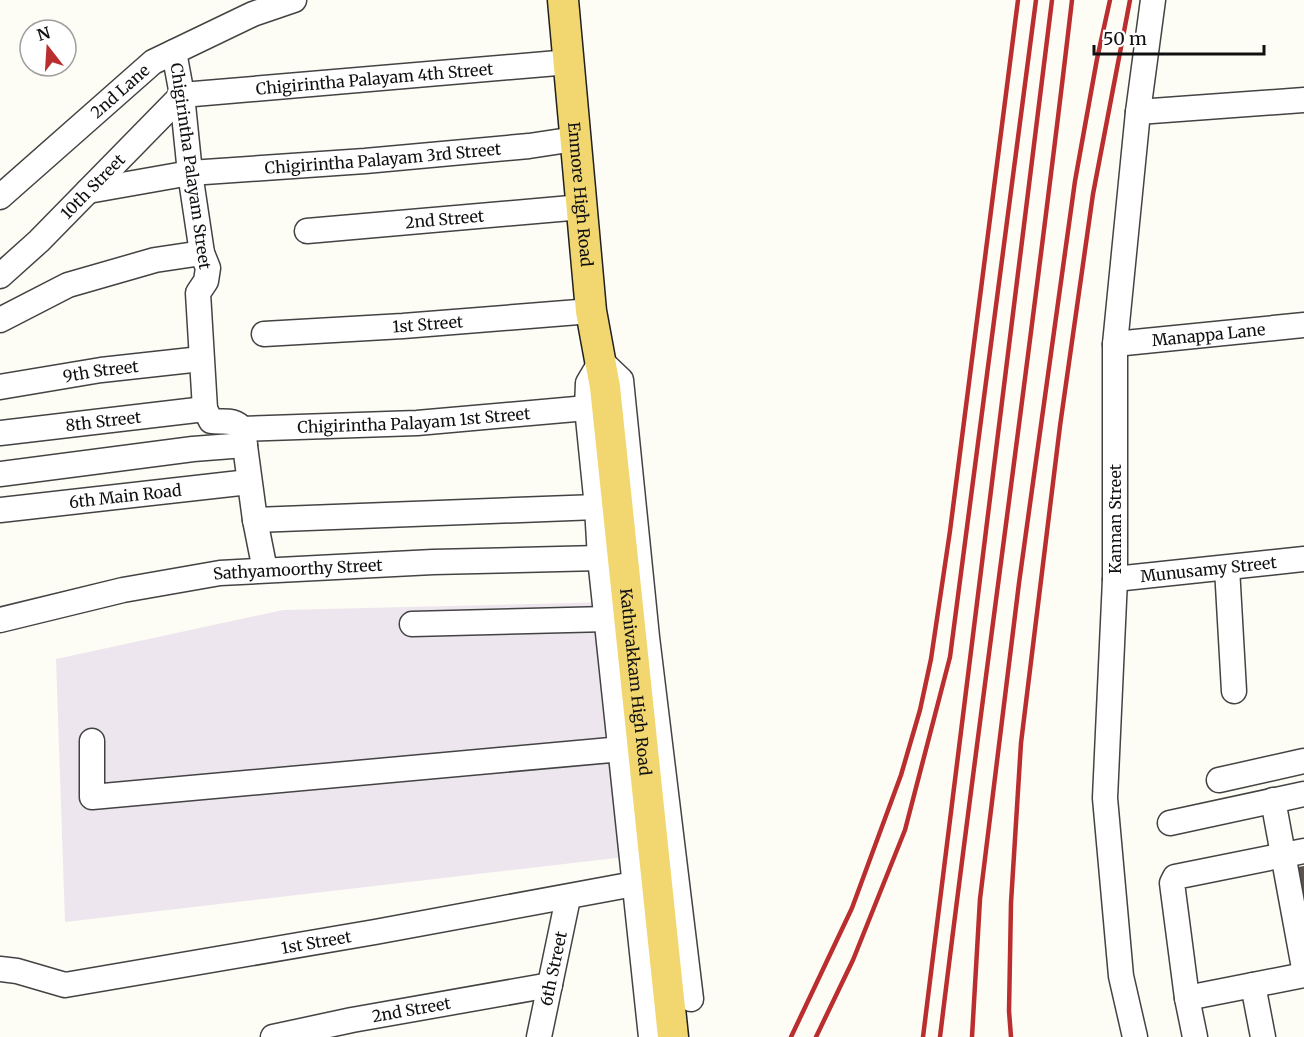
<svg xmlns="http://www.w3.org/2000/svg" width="1304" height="1037" font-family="Merriweather,serif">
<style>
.industrial{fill:#eee6ee}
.building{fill:#59524d}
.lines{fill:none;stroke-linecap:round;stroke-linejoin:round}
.minor-casing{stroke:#434343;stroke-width:27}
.major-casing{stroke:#212121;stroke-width:33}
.minor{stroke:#fff;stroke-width:24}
.major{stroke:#f2d771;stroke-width:30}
.rail{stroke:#bb2e2f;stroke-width:4.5}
.labels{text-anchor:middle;stroke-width:6;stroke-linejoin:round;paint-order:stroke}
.street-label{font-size:16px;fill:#101010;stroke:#fff}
</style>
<rect width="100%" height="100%" fill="#fefdf5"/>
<polygon class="industrial" points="611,602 651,854 65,922 56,659 283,610"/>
<polygon class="building" points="1304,866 1304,905 1292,868"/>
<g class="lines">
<defs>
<g id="minor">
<path d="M174 52 182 95 190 173 202 253 208 268 206 281 198 293 205 409 211 421C223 423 234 418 242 429"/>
<polyline points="1138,112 1304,100"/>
<path id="s1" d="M88 191 190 173 365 161 529 146 575 139"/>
<path id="s2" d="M0 197 153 62 253 14 294 0"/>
<path id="s3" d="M307 231 582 207"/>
<path id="s4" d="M0 276 39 241 182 95 569 62"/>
<polyline points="0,320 68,285 155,260 202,253"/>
<path id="s5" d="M264 334 403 326 591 311"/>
<path id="s6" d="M1115 344 1304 325"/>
<path id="s7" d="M0 387 101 370 201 359"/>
<path id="s8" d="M242 429 417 423 587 408"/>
<polyline points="243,431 255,520 265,570"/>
<path id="s9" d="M0 433 205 409"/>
<polyline points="0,474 193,449 245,445"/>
<path id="s10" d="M0 510 249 482"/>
<polyline points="255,520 597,507"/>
<polyline points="1227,568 1234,691"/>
<path id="s11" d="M1115 579 1304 559"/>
<path id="s12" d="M0 620 123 590 220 573 433 562 600 558"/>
<polyline points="412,624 608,619"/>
<polyline points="92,741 92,797 622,749"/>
<polyline points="1219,780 1304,761"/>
<polyline points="1273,800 1304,968"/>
<polyline points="1170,823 1304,794"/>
<path id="s13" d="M0 969 17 971 65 985 375 932 634 884"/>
<polyline points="1253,985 1263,1037"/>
<polyline points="1187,998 1304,975"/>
<path id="s14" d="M273 1037 352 1020 550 985"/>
<path id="s15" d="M539 1037 568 898"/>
<polyline points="651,1037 600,558 597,507 587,408 588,383 601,361 621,380 647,637 691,999"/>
<polyline points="1135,1037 1121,976 1105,798 1115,579 1115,344 1138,112 1153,0"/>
<polyline points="1195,1037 1187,998 1172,883 1175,877 1304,851"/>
</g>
<g id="major">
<path id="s16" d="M563 0 591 311 605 387 673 1037"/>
</g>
</defs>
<use href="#minor" class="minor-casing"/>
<use href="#major" class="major-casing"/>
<use href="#minor" class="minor"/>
<use href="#major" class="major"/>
<g class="rail">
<polyline points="791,1037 852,908 901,775 920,710 931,659 950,531 1018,0"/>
<polyline points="816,1037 853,960 905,830 950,657 1036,0"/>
<polyline points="923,1037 1052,0"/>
<path d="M940 1037C982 691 1032 346 1072 0"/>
<polyline points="972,1037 980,899 1019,583 1075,181 1097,59 1110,0"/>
<polyline points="1011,1037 1009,1011 1011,903 1021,743 1060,426 1093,194 1130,0"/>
</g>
</g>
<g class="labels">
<g class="street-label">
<text dy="6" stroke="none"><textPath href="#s4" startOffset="450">Chigirintha Palayam 4th Street</textPath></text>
<text dy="6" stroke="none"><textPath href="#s2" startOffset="160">2nd Lane</textPath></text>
<text dy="6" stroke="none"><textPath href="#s1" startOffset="297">Chigirintha Palayam 3rd Street</textPath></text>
<text transform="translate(191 166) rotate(82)" y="6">Chigirintha Palayam Street</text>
<text dy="6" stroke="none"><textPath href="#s4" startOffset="129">10th Street</textPath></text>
<text dy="6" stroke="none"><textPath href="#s16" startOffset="195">Enmore High Road</textPath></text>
<text dy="6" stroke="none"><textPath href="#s3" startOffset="138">2nd Street</textPath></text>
<text dy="6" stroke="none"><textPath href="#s5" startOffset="164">1st Street</textPath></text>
<text dy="6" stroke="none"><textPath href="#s6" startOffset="94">Manappa Lane</textPath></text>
<text dy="6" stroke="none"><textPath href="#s7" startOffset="102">9th Street</textPath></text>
<text dy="6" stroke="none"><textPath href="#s8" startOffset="172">Chigirintha Palayam 1st Street</textPath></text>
<text dy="6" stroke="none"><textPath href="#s9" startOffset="104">8th Street</textPath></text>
<text dy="6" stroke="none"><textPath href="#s10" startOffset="126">6th Main Road</textPath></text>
<text transform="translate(1115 519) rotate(-90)" y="6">Kannan Street</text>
<text dy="6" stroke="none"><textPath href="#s11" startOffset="94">Munusamy Street</textPath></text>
<text dy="6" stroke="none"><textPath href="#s12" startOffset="303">Sathyamoorthy Street</textPath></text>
<text dy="6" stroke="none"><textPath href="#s16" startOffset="686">Kathivakkam High Road</textPath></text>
<text dy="6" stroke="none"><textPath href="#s13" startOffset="322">1st Street</textPath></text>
<text dy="6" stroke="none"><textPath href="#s15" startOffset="70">6th Street</textPath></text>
<text dy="6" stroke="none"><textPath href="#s14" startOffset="141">2nd Street</textPath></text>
</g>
</g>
<g transform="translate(48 48) rotate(343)"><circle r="28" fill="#ffffff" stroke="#9f9f9f" stroke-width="1.5"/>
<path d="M0-4.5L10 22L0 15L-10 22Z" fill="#bb2e2f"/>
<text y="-9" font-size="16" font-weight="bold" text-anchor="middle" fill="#101010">N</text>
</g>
<path d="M1094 45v9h170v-9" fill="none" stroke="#101010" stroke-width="3"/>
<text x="1103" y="45" font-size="18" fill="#101010" stroke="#ffffff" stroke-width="4.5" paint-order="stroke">50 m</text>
</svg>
